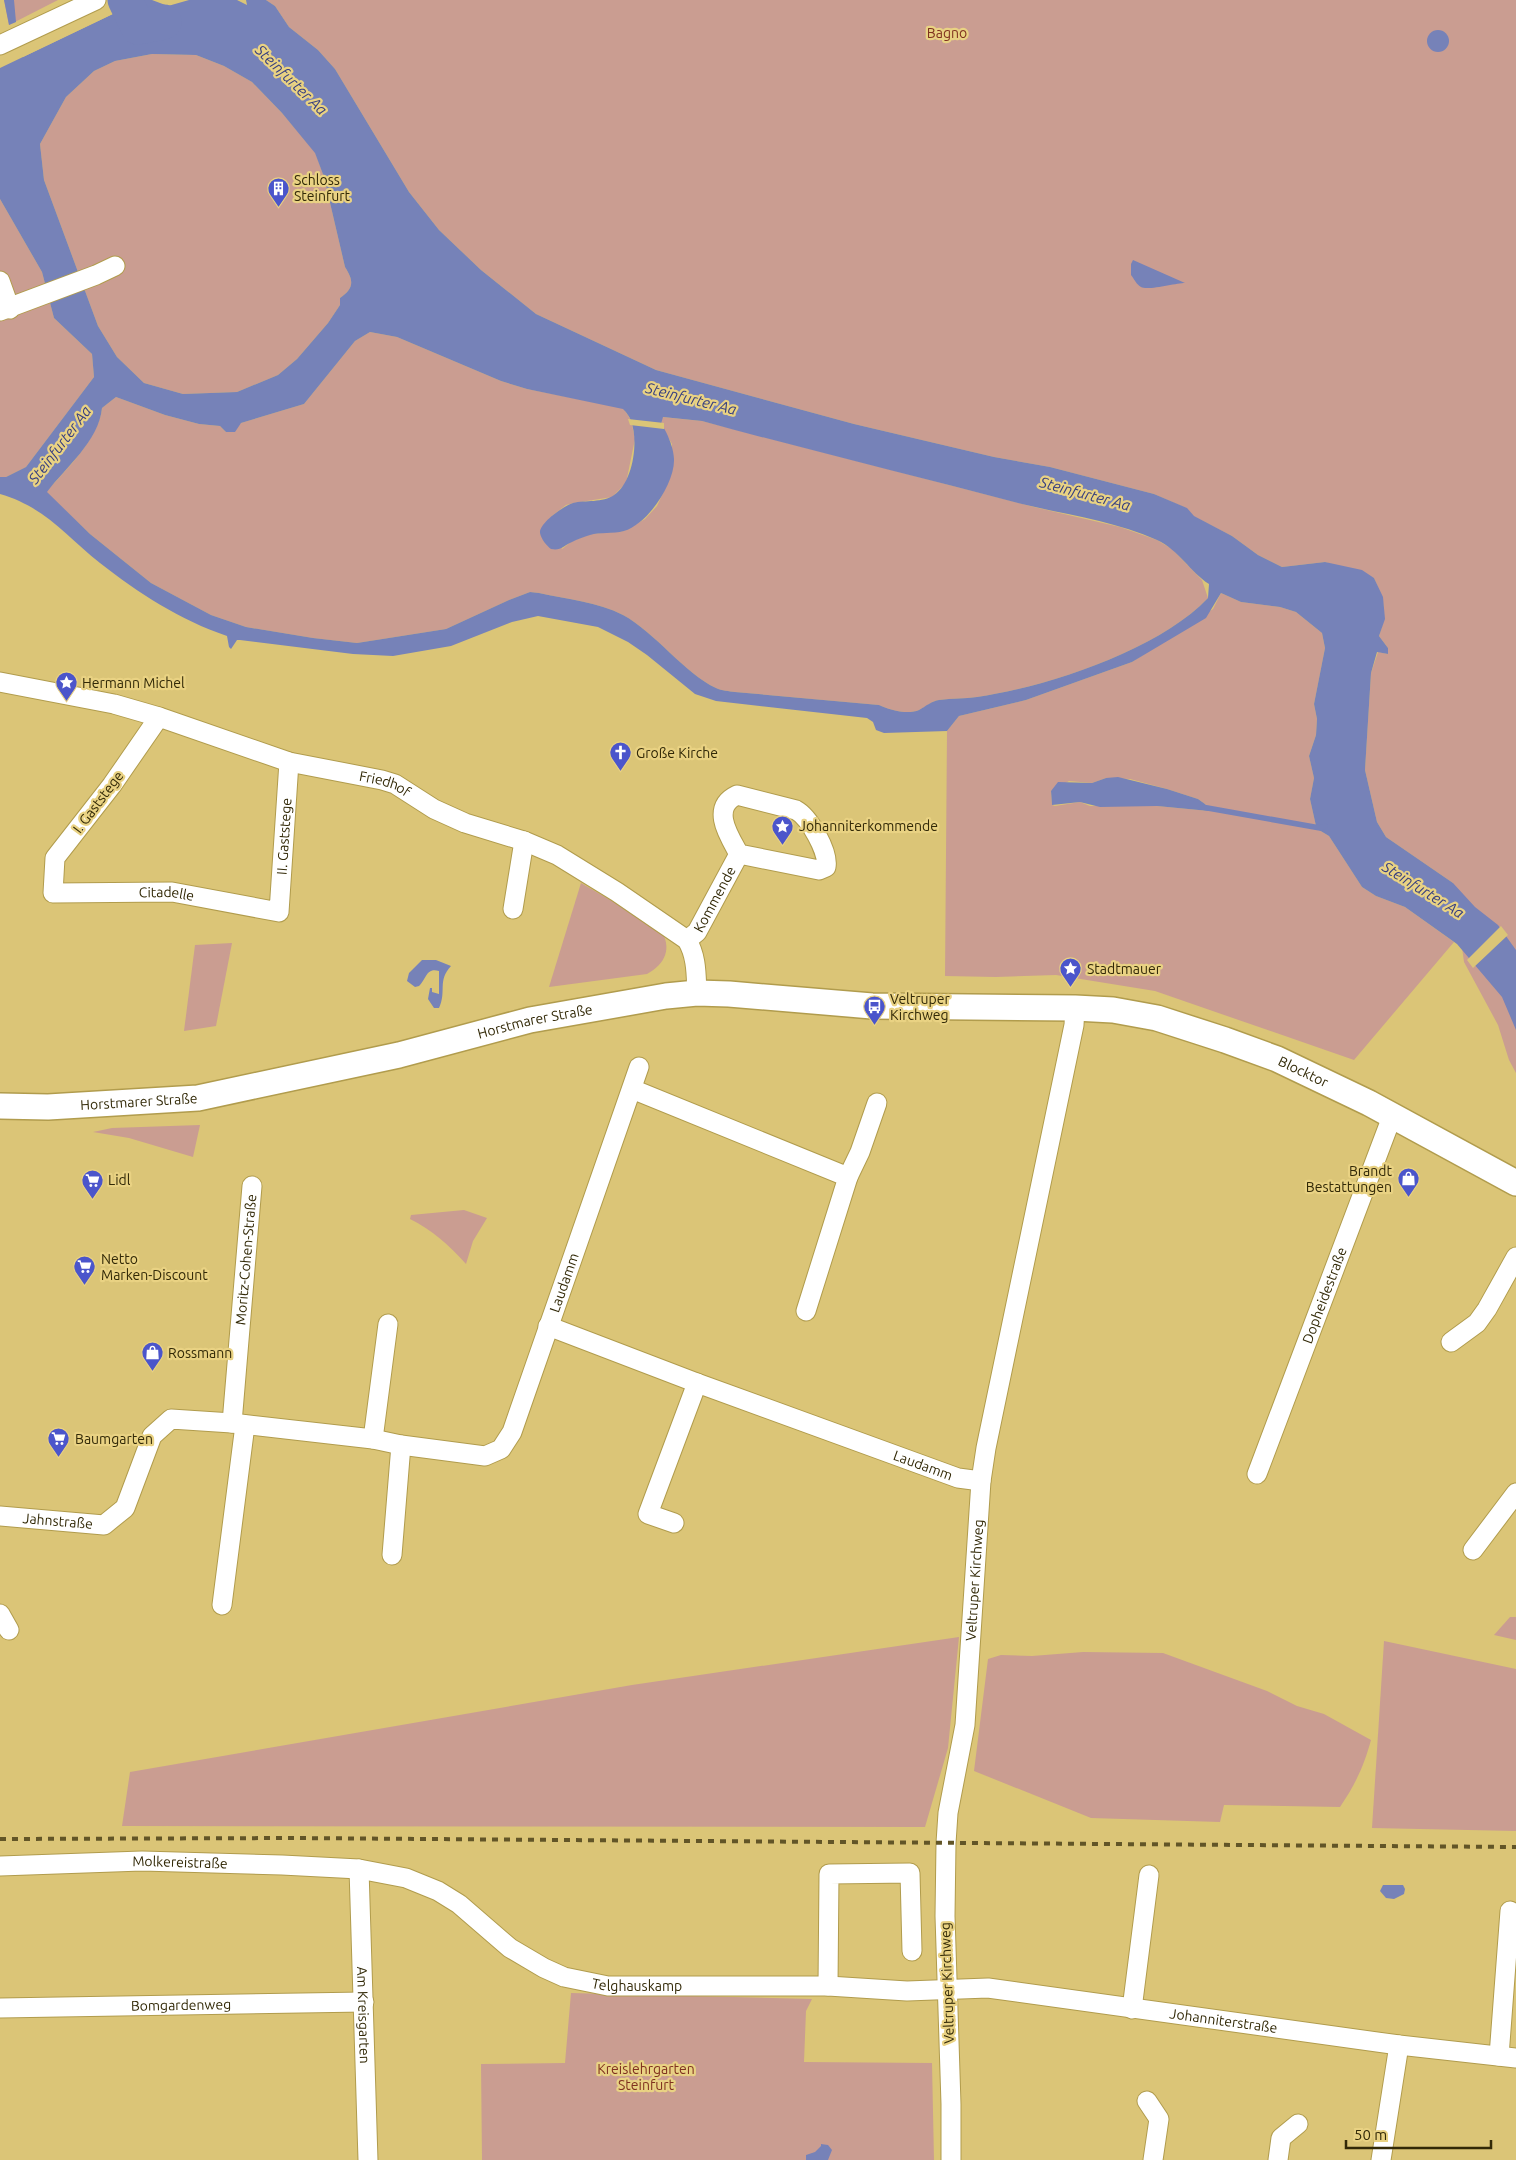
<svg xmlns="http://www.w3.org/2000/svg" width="1516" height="2160" font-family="Ubuntu,sans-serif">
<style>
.green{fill:#ca9d91;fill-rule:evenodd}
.water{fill:#7682b8;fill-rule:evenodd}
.pier{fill:#dbc577}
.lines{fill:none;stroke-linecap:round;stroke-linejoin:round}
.stream{stroke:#7682b8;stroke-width:5.5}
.river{stroke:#7682b8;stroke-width:35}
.minor-casing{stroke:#b19c4d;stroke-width:21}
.major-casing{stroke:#b19c4d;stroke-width:28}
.minor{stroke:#fff;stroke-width:19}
.major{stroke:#fff;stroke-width:25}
.rail{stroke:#625527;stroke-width:4;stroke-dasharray:6 6;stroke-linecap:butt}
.labels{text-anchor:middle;stroke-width:4.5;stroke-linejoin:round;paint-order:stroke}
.park-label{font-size:14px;fill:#7f311f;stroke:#e9d283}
.poi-label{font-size:14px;fill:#322907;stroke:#e9d283;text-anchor:start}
.street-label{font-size:14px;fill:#322907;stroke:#e9d283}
.water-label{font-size:15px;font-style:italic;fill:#353e81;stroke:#e9d283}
</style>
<rect width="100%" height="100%" fill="#dbc577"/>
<g class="green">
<polygon points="4,0 58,0 9,25"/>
<path d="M266 0H1516V1073L1509 1060 1498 1025 1464 962 1453 883 1386 837 1377 822 1365 770 1371 673 1378 652 1388 654V648L1379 636C1388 612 1384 601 1374 578L1325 562 1282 567 1258 555 1232 536 1193 516 1186 508 1154 494 1050 467 994 457 854 424 656 370 536 314 481 270 439 230 409 192 335 69 318 50 289 27 275 6Z"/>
<path d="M152 54 196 55 224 66 252 82 282 113 315 152 324 177 345 267C354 281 354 288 340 298V305L328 323 297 359 278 375 237 392 183 394 144 383 117 357 98 326 44 180 40 144 66 97 94 71 115 61Z"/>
<polygon points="0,199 42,272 54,318 92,354 94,377 26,467 6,477 0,477"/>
<path d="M370 332 397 337 501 381 527 389 623 408 631 420 635 439 626 483 612 497 574 503 566 505 552 516 562 549 572 541 591 534 624 531 645 519 657 506 669 480 672 444 660 424 662 417 702 421 1034 507 1120 527 1157 540 1172 549 1202 580 1208 598C1159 650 1047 687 977 697 965 699 952 698 939 700 932 701 926 707 919 710 908 715 889 710 879 705L735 692C729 691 722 691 716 688 684 673 656 633 623 615 598 602 567 599 539 593L530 592 509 600 446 629 357 643 313 638 246 627 211 615 151 583 90 534 46 492C66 470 99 438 102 408L116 397 165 415 199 424 220 426 226 432 241 423 304 404 355 341Z"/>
<path d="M1221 593 1241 602 1280 607 1296 612 1322 633 1325 648 1314 704 1317 719 1316 735 1309 756 1314 778 1310 799 1316 826 1319 830 1329 836 1362 887 1376 896 1405 907 1454 942 1354 1060 1155 991 1056 975 996 977 945 976 947 731 959 716 1026 700 1132 662 1213 609ZM1106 778 1130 779 1167 789 1198 799 1205 804 1209 811 1157 806H1090L1080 802 1055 806 1052 805 1051 791 1069 781 1092 783Z"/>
<path d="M581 883 660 929C673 948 665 964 647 974L549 987Z"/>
<polygon points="232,943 216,1026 184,1031 195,945"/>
<polygon points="200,1125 193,1157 129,1138 93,1132 112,1128"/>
<path d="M464 1210 487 1218 473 1241 466 1264C449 1245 432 1230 410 1219L411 1215Z"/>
<polygon points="1510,1617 1516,1617 1516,1640 1494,1635"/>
<polygon points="959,1637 948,1748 925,1827 122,1826 130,1772 632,1685"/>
<polygon points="1384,1641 1516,1669 1516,1831 1372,1828"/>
<path d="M1083 1652 1163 1653 1267 1691 1297 1706 1324 1714 1371 1740C1364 1766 1355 1785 1340 1807L1224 1805 1220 1822 1091 1818 974 1771 988 1659 1001 1655 1032 1656Z"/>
<polygon points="571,1993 812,1999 806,2011 804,2062 932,2063 934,2160 482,2160 481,2064 565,2063"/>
</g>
<g class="water">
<polygon points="4,0 14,0 16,22 9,25"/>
<path d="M142 0H152L168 6 189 0H237L247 5 246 0H266L275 6 289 27 318 50 335 69 409 192 439 230 481 270 536 314 656 370 854 424 994 457 1050 467 1154 494 1187 508 1194 516 1232 536 1258 555 1282 567 1325 562 1362 570 1374 578 1383 597 1385 619 1379 636 1388 648V654L1377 652 1371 673 1365 770 1377 822 1386 837 1453 883 1475 907 1498 925 1516 950V1030L1502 997 1457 944 1405 907 1376 896 1362 887 1329 836 1319 830 1316 826 1310 799 1314 778 1309 756 1316 735 1317 719 1314 704 1325 648 1322 633 1296 612 1280 607 1241 602 1221 593 1206 618 1132 662 1026 700 959 716 947 731 884 733 876 730 873 722 867 718 716 701 695 694 647 655 628 642 598 627 538 616 512 622 451 646 393 656 353 654 240 640H237L231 649 229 647 227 636C180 620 138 593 100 563 66 536 45 507 0 494V477H6L26 467 94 377 92 354 54 318 42 272 0 199V68ZM152 54 196 55 224 66 252 82 282 113 315 153 324 177 345 267C354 281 354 288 340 298V305L328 323 297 359 278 375 237 392 183 394 144 383 117 357 98 326 44 180 40 144 66 97 94 71 115 61ZM370 332 397 337 501 381 527 389 623 409C626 412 630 417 631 421 639 441 633 483 614 495 603 503 585 500 573 503 564 506 539 523 540 533 541 539 547 546 551 549 561 551 563 546 572 542 577 539 584 537 590 535 600 532 613 534 624 531 648 524 675 483 674 459 674 449 667 431 661 424L663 417 702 421C808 450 915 476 1022 504 1067 515 1115 521 1157 540 1179 550 1190 572 1209 584L1208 598C1159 650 1047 687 977 697 965 699 952 698 939 700 932 701 926 706 919 710 908 715 889 710 879 705L735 692C729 691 722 691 716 688 684 673 656 633 623 615 598 602 567 599 539 593L530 592 509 600 446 629 357 643 313 638 246 627 211 615 151 583 90 534 47 492C65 468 99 441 102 408L116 397 165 415 199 424 220 426 226 432H235L241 423 304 404 355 341Z"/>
<circle cx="1438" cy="41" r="11"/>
<path d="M1133 260 1185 283C1176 283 1147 291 1141 287 1137 285 1134 279 1131 275V264Z"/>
<polygon points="1118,777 1167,789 1198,799 1205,804 1209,811 1157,806 1100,807 1080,802 1052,805 1051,791 1058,782 1092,783 1106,778"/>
<path d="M422 960H436L451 966C437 981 447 991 439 1008H434L428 999 430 988H432V992L439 994V971C426 967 426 980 419 986L415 987 407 981 409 973Z"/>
<polygon points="1383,1885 1403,1885 1405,1889 1404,1894 1394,1899 1386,1898 1380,1891"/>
<polygon points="821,2144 828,2145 832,2150 828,2160 806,2160 806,2155 815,2152 821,2146"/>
</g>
<g class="pier">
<polygon points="136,0 142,0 23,57 22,54"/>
<polygon points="628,419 664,423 664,429 630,425"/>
<polygon points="1501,926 1508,935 1473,968 1467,960"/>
</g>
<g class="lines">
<polyline class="stream" points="1202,807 1320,828 1325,826"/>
<polyline class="river" points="125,0 138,27 164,22"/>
<defs>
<g id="minor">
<polyline points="0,45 96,0"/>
<polyline points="0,281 10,309"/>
<polyline points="0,311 96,275 115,266"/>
<path id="s1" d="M0 682 114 704 159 717 289 762 382 780 395 784 434 809 465 823 524 841 557 855 617 892 687 940C697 957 696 975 697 993"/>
<path id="s2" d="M159 717 112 785 55 858 53 893 172 892 279 912 289 762"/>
<path d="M737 795 796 810C809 817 829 852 826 867L819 870 739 854C729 836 710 808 737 795Z"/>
<polyline points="513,909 524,841"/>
<path id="s3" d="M687 940 697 932 739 854"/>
<polyline points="632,1089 848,1177 806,1311"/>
<polyline points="848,1177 860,1152 877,1103"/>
<path id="s4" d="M548 1326 697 1383 958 1478 981 1481"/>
<polyline points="1451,1342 1477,1323 1487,1309 1516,1257"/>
<path id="s5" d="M232 1423 252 1186"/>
<polyline points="373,1439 388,1324"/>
<path id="s6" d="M1257 1474 1388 1127 1395 1117"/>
<path id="s7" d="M0 1516 104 1525 125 1508 152 1436 171 1419 232 1423 373 1439 401 1445 485 1456 501 1449 512 1432 639 1067"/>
<polyline points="674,1523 648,1514 697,1383"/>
<polyline points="1473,1550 1516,1493"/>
<polyline points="392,1555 401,1445"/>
<polyline points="222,1605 245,1425"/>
<polyline points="0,1614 9,1630"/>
<path id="s8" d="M0 1866 142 1861 282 1865 359 1869 406 1878 438 1891 459 1904 510 1948 544 1968 564 1977 608 1986H828L907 1991 988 1988 1399 2045 1516 2058"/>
<path id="s9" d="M359 1869 368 2160"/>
<polyline points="828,1986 829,1874 910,1873 912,1951"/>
<path id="s10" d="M0 2008 364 2002"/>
<polyline points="1132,2009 1149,1875"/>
<polyline points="1499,2056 1510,1911"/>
<polyline points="1147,2101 1159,2119 1153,2160"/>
<path id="s11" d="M951 2160V2104L945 1916 946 1843 948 1813 965 1725 981 1481 986 1448 1074 1025 1075 1008"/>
<polyline points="1278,2160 1281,2138 1298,2124"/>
<polyline points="1381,2160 1399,2045"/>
</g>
<g id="major">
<path id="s12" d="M0 1106 48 1107 198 1098 399 1055 530 1020 666 996 697 993 729 994 872 1006 1075 1008 1113 1010 1157 1018 1225 1040 1277 1059 1369 1103 1516 1183"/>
</g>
</defs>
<use href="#minor" class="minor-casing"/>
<use href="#major" class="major-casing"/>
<use href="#minor" class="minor"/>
<use href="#major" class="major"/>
<polyline class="rail" points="0,1839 293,1838 1516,1847"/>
</g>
<defs>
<symbol id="building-pin" viewBox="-11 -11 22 30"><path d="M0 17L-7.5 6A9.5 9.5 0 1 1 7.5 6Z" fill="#4b55cb" stroke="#e9d283"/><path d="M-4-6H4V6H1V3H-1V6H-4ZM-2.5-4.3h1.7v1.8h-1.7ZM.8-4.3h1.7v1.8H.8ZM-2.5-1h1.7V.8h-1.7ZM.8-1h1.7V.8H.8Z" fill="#fff"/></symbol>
<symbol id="sight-pin" viewBox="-11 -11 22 30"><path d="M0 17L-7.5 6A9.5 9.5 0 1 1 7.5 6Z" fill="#4b55cb" stroke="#e9d283"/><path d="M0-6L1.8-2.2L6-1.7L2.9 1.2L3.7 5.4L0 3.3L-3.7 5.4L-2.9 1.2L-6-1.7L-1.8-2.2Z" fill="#fff"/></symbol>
<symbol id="church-pin" viewBox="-11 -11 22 30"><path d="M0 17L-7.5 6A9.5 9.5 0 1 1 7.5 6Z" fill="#4b55cb" stroke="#e9d283"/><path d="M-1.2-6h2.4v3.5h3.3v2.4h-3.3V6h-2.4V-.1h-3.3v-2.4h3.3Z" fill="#fff"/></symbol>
<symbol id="bus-pin" viewBox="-11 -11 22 30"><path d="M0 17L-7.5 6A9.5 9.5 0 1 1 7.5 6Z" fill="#4b55cb" stroke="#e9d283"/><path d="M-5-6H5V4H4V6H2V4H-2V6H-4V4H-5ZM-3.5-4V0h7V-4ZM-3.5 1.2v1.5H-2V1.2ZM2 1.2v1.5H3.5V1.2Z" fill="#fff"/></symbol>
<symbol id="shop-pin" viewBox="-11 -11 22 30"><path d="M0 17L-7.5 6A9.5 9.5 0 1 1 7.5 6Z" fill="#4b55cb" stroke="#e9d283"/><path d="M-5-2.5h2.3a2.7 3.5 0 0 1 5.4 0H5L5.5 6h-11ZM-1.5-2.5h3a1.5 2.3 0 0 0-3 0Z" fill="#fff"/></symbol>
<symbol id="supermarket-pin" viewBox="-11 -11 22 30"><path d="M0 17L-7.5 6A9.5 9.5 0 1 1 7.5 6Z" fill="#4b55cb" stroke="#e9d283"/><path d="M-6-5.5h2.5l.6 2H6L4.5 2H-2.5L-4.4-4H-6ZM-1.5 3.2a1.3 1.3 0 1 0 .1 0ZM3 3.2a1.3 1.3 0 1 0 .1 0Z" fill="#fff"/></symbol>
</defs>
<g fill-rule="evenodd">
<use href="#building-pin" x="266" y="176" width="25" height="34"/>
<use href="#sight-pin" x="54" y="670" width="25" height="34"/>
<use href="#church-pin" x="608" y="740" width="25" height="34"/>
<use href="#sight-pin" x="770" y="814" width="25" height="34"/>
<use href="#sight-pin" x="1058" y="956" width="25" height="34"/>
<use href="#bus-pin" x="862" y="994" width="25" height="34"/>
<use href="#shop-pin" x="1396" y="1166" width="25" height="34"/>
<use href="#supermarket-pin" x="80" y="1168" width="25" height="34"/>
<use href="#supermarket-pin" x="72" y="1254" width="25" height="34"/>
<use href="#shop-pin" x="140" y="1340" width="25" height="34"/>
<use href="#supermarket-pin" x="46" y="1426" width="25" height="34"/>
</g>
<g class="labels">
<g class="park-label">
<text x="947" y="38">Bagno</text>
<text x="646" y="2074">Kreislehrgarten<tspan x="646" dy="16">Steinfurt</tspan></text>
</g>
<g class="poi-label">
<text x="294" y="185">Schloss<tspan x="294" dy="16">Steinfurt</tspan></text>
<text x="82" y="688">Hermann Michel</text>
<text x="636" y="758">Große Kirche</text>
<text x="799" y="831">Johanniterkommende</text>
<text x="1087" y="974">Stadtmauer</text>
<text x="890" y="1004">Veltruper<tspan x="890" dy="16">Kirchweg</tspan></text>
<text x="1392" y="1176" text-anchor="end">Brandt<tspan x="1392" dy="16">Bestattungen</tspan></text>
<text x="108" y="1185">Lidl</text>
<text x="101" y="1264">Netto<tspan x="101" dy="16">Marken-Discount</tspan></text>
<text x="168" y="1358">Rossmann</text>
<text x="75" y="1444">Baumgarten</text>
</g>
<g class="street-label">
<text dy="5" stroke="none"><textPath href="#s1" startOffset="399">Friedhof</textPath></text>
<text transform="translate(98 802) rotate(-53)" y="5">I. Gaststege</text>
<text dy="5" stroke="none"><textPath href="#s2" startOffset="514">II. Gaststege</textPath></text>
<text dy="5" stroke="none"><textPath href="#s2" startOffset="324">Citadelle</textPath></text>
<text dy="5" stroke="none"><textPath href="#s3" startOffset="50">Kommende</textPath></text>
<text dy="5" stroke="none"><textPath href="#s12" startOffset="544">Horstmarer Straße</textPath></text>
<text dy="5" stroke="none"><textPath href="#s12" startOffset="1326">Blocktor</textPath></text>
<text dy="5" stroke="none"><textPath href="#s12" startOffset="139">Horstmarer Straße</textPath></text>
<text dy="5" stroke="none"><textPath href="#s5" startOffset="164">Moritz-Cohen-Straße</textPath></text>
<text dy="5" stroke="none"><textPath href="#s7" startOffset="746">Laudamm</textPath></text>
<text dy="5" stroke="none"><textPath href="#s6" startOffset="191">Dopheidestraße</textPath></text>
<text dy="5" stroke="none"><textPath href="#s4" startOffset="400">Laudamm</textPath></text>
<text dy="5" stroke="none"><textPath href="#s7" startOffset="58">Jahnstraße</textPath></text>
<text dy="5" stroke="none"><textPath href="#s11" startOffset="582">Veltruper Kirchweg</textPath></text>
<text dy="5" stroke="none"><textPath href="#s8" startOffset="180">Molkereistraße</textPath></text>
<text transform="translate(947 1983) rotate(-92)" y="5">Veltruper Kirchweg</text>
<text dy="5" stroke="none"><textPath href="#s8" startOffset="669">Telghauskamp</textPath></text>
<text dy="5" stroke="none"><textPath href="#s10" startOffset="181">Bomgardenweg</textPath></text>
<text dy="5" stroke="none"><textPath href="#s9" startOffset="146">Am Kreisgarten</textPath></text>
<text dy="5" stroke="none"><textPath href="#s8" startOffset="1258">Johanniterstraße</textPath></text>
</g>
<g class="water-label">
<text transform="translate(291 80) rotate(44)" y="5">Steinfurter Aa</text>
<text transform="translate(691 399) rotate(14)" y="5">Steinfurter Aa</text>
<text transform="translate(60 445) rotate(-53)" y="5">Steinfurter Aa</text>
<text transform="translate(1085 494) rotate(15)" y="5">Steinfurter Aa</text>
<text transform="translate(1423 890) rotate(32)" y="5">Steinfurter Aa</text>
</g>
</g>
<path d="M1346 2140v8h145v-8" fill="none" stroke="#322907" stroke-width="2.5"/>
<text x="1354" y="2140" font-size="15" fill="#322907" stroke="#e9d283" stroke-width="4" paint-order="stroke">50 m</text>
</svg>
